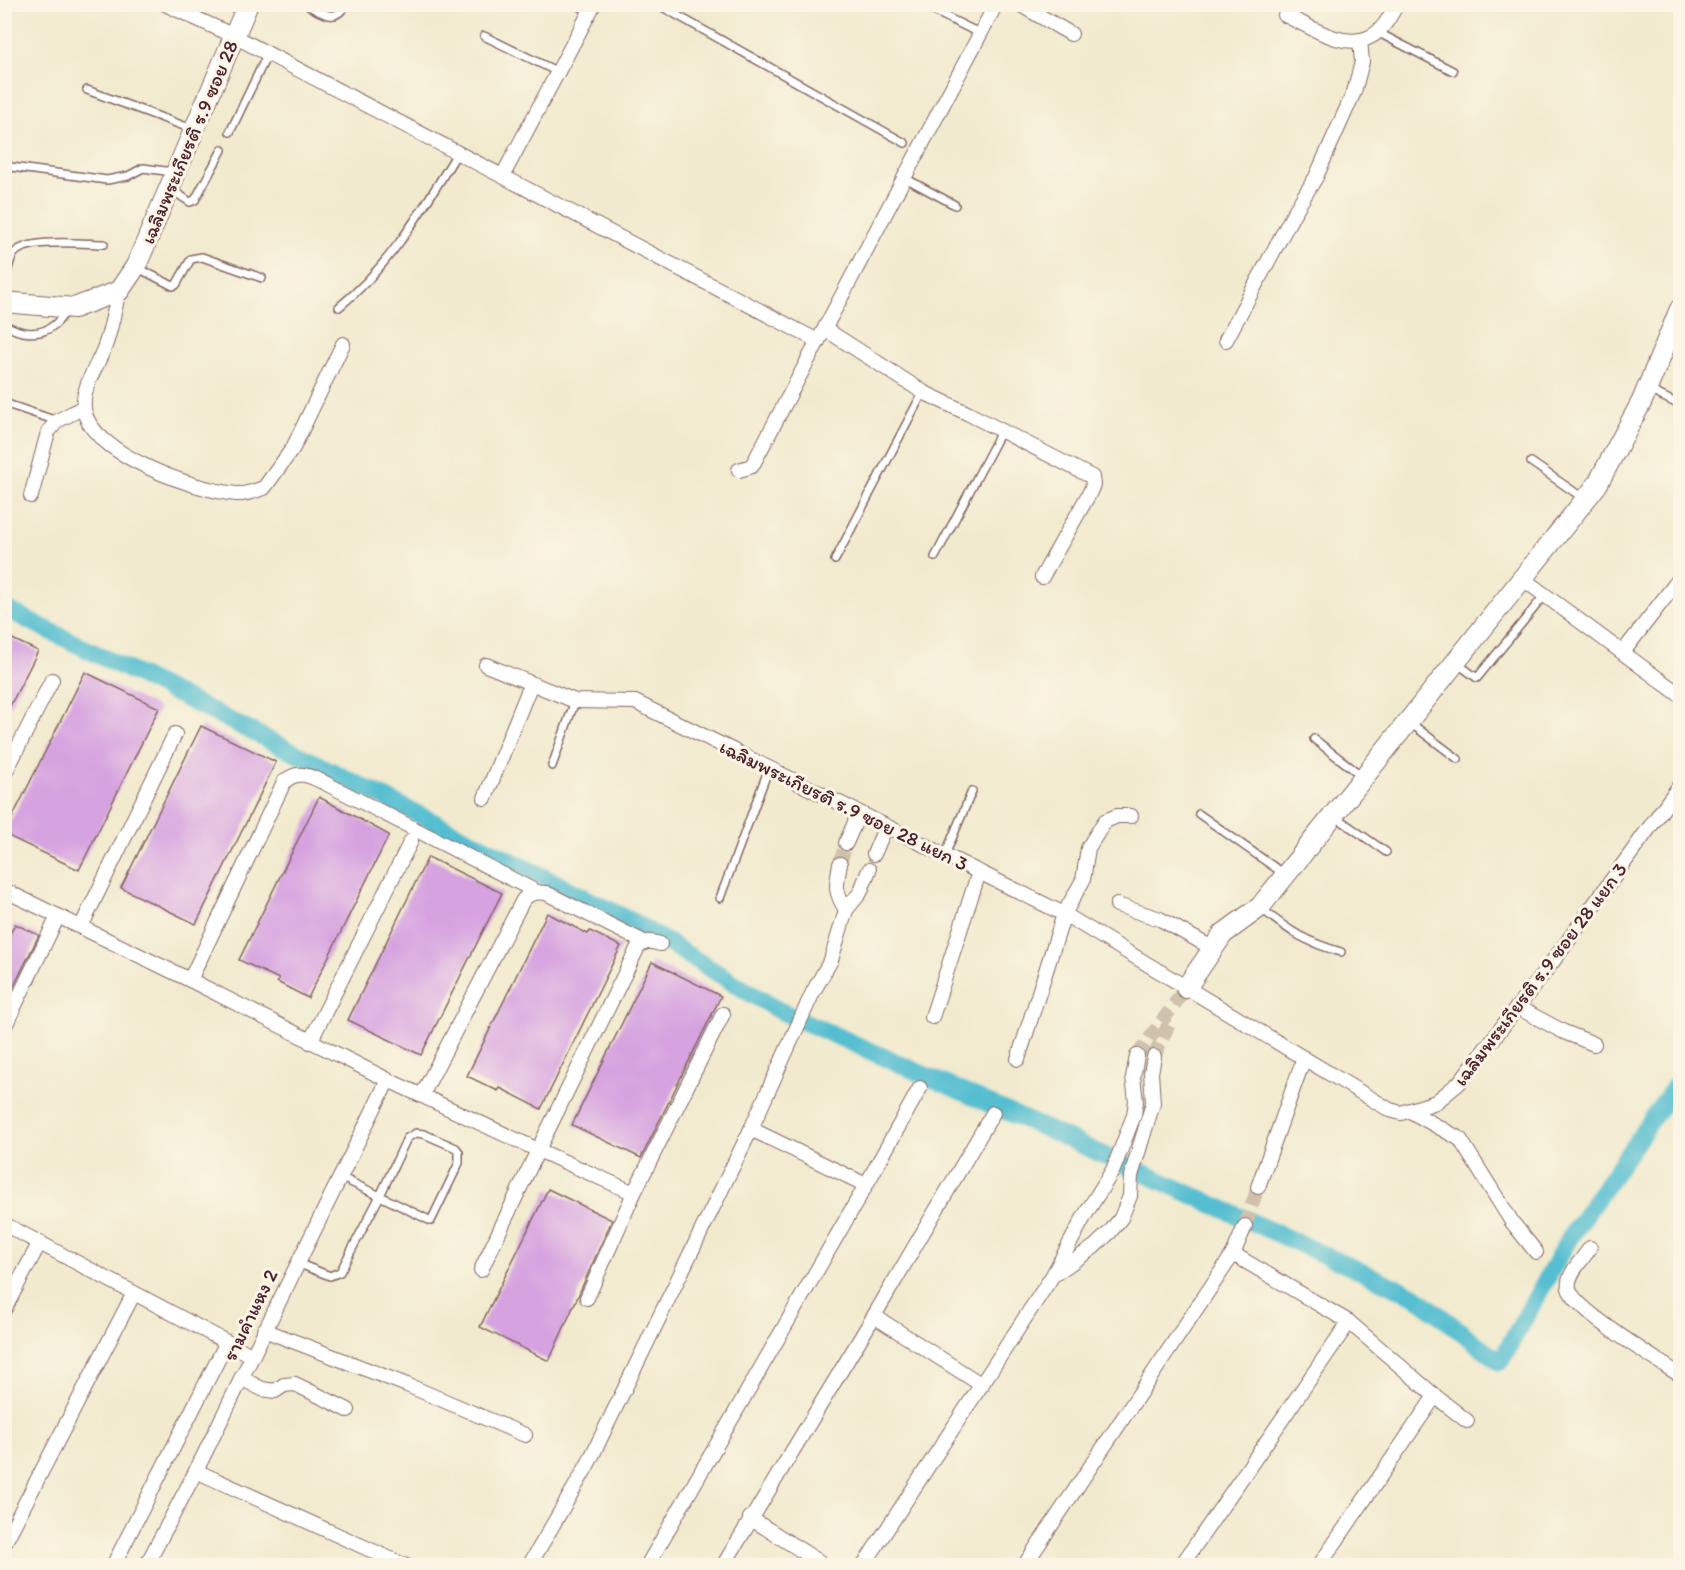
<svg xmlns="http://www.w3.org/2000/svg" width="1685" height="1570" font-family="Itim,'Playpen Sans Thai',sans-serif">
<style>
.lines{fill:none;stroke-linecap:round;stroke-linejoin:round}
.canal{stroke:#54bed0;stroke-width:18}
.building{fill:#d6a3e0}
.street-tunnel{stroke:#d0c1ad;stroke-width:14;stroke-dasharray:14 7;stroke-linecap:butt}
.lane-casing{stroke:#846664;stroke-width:10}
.street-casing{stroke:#846664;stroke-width:16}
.secondary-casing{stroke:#846664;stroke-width:22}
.lane{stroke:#fff;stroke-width:7}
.street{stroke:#fff;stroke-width:14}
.secondary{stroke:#fff;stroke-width:20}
.labels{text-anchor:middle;stroke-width:6;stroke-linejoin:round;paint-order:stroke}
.street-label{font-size:20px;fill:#4a1f2b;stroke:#fcf5e5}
</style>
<rect width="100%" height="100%" fill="#fcf5e5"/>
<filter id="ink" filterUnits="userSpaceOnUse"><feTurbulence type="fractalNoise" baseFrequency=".0167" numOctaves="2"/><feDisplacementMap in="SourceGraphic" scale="12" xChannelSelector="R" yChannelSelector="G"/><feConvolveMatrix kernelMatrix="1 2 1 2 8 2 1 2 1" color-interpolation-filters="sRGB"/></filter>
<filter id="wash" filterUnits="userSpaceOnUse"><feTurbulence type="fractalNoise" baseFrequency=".008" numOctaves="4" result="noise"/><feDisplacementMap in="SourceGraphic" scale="24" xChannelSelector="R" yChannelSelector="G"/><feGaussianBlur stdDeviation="1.35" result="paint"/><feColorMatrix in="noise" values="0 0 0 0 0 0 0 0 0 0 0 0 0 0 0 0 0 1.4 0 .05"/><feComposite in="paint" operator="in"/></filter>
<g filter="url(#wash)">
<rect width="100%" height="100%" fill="#f1eace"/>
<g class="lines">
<polyline class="canal" points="4,608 632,921 778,1010 1055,1133 1415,1296 1500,1362 1570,1237 1680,1079"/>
</g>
<g id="blocks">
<g class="building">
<polygon points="4,635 38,651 4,718"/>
<polygon points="85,672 159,708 79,870 4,834"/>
<polygon points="201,726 276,762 196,924 121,888"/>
<polygon points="319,797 389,835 308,998 277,982 279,979 239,960"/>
<polygon points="428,857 502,893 421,1055 348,1020"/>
<polygon points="547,913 588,934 590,931 621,946 541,1109 500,1088 498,1091 467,1076"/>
<polygon points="15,924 39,935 4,1006 4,946"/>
<polygon points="652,962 721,996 641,1158 572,1125"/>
<polygon points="548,1189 612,1220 549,1361 480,1327"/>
</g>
</g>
</g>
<g filter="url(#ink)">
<use href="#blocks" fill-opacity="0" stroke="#846664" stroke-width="1.5"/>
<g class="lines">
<g class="street-tunnel">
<polyline points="840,864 846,843"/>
<polyline points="1137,1056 1186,988"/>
<polyline points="1154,1057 1171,1019"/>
<polyline points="1245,1226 1258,1187"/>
</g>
<defs>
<g id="lane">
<path d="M305 4C321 12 335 25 346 4"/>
<polyline points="575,4 591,12"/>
<polyline points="657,4 905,143"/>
<polyline points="934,11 981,34"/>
<polyline points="1377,32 1453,71"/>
<polyline points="484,36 558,72"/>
<polyline points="87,90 192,129"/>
<polyline points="230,132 268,53"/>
<polyline points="4,166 107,180 128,176 143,168 173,172"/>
<polyline points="905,178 955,205"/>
<polyline points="172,190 190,202 195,200 222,150"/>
<polyline points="138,268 173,286 176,285 191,259 202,257 262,278"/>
<path d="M4 286C7 277 8 263 13 255 24 237 85 244 104 244"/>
<path d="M339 307C391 265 423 208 458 152"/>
<path d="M4 324C19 334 40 337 54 325 59 322 62 315 67 311"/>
<polyline points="1649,390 1680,405"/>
<polyline points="4,403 57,421"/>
<polyline points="1531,462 1583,498"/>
<polyline points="935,557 1002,430"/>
<polyline points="835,560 923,392"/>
<polyline points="1458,664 1477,678 1544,596"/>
<polyline points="1409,722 1458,759"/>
<polyline points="1314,739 1362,776"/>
<polyline points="552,766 575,701"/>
<polyline points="1199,814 1284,874"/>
<polyline points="1336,817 1386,852"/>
<polyline points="945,855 972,791"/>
<polyline points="720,898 769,768"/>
<path d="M1262 909C1290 932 1306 942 1341 952"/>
<polygon points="416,1133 424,1134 456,1148 459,1152 459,1163 431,1221 380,1196 407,1138"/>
<polyline points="297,1263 330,1276 340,1272 380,1196 340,1177"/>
</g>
<g id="street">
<polyline points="165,4 234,36 818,341 996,4"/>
<polyline points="1019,4 1071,34"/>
<path d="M1285 15C1309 26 1344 50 1370 37 1383 31 1390 16 1397 4"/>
<polyline points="503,175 594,4"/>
<path d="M119 291C115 307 112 324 107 340 101 362 81 385 84 409 90 454 197 491 237 494 246 495 256 490 264 488L293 448 343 344"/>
<polyline points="825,329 923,392 969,414 1092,477 1093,485 1089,494 1042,577"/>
<polyline points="1226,340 1295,211 1316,177 1354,92 1362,62 1360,40"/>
<polyline points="739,470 752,466 818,341"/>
<polyline points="31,496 48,432 57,421 84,407"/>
<polyline points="1523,579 1680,695"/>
<polyline points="1623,652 1680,578"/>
<polyline points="486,665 575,701 635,702 1064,914 1390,1110 1401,1113 1436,1102 1459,1083 1560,952 1680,785"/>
<polyline points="4,775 52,680"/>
<polyline points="485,798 531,684"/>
<polyline points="846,843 859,813"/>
<polyline points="874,854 886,826"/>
<path d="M840 864C836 886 834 891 846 910"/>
<polyline points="4,890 190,980 388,1080 538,1150 634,1193 723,1014"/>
<polyline points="1117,905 1160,919 1212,948"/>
<polyline points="81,927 175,734"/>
<path d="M190 980 284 782C298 769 310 776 325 783L537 892"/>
<polyline points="1517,1007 1564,1032 1594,1044"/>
<polyline points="932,1017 979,872"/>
<polyline points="4,1028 58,916"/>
<polyline points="310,1042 411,841"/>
<polyline points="1018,1059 1064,914 1083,880 1088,848 1105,821 1117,816 1131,816"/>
<path d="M422 1095 523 900C530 892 536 892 546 893L644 942"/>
<polyline points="1410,1111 1460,1139 1512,1222 1536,1252"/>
<polyline points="751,1129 866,1185"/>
<polyline points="1258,1187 1304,1058"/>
<polyline points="4,1224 251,1355"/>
<path d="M1590 1248C1583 1259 1566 1275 1569 1288 1572 1308 1660 1362 1680 1375"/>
<polyline points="1233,1254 1349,1322 1435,1396 1319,1566"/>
<path d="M481 1270 538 1150 638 947C646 940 651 941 660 944"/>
<polyline points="1055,1274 1094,1247 1110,1232 1121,1218 1130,1196 1131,1176 1153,1103 1151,1073 1154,1057"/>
<polyline points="587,1298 634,1193"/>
<polyline points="4,1310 40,1242"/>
<polyline points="874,1316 982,1385"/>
<polyline points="264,1330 407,1385 525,1435"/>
<polyline points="241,1378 262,1389 275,1391 284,1385 295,1384 348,1410"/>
<polyline points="1435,1396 1467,1421"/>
<polyline points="196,1471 406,1566"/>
<polyline points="750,1518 826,1566"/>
<polyline points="4,1544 134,1293"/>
<polyline points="113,1566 227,1342"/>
<polyline points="146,1566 196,1471 388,1080"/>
<polyline points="529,1566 587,1466 751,1129 813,992 831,960 846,910 860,893 869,870"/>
<polyline points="647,1566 866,1185 920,1088"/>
<polyline points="723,1566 874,1316 993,1113"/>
<polyline points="863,1566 1053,1275 1085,1215 1113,1170 1134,1115 1136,1101 1133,1077 1137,1056"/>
<polyline points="1024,1566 1233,1254 1245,1226"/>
<polyline points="1181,1566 1349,1322"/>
</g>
<g id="secondary">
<polyline points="4,302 74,308 119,291 136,266 248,4"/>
<polyline points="1186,988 1223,934 1260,907 1597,485 1642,401 1680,309"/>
</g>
</defs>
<use href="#lane" class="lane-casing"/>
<use href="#street" class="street-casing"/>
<use href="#secondary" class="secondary-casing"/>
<use href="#lane" class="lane"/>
<use href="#street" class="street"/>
<use href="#secondary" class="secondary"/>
</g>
</g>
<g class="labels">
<g class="street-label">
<text transform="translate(189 142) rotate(-67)" y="7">เฉลิมพระเกียรติ ร.9 ซอย 28</text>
<text transform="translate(844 805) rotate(26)" y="7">เฉลิมพระเกียรติ ร.9 ซอย 28 แยก 3</text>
<text transform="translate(1540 974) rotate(-53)" y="7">เฉลิมพระเกียรติ ร.9 ซอย 28 แยก 3</text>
<text transform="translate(250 1315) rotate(-64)" y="7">รามคำแหง 2</text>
</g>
</g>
<rect width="1685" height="1570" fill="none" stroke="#fcf5e5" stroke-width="24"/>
</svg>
